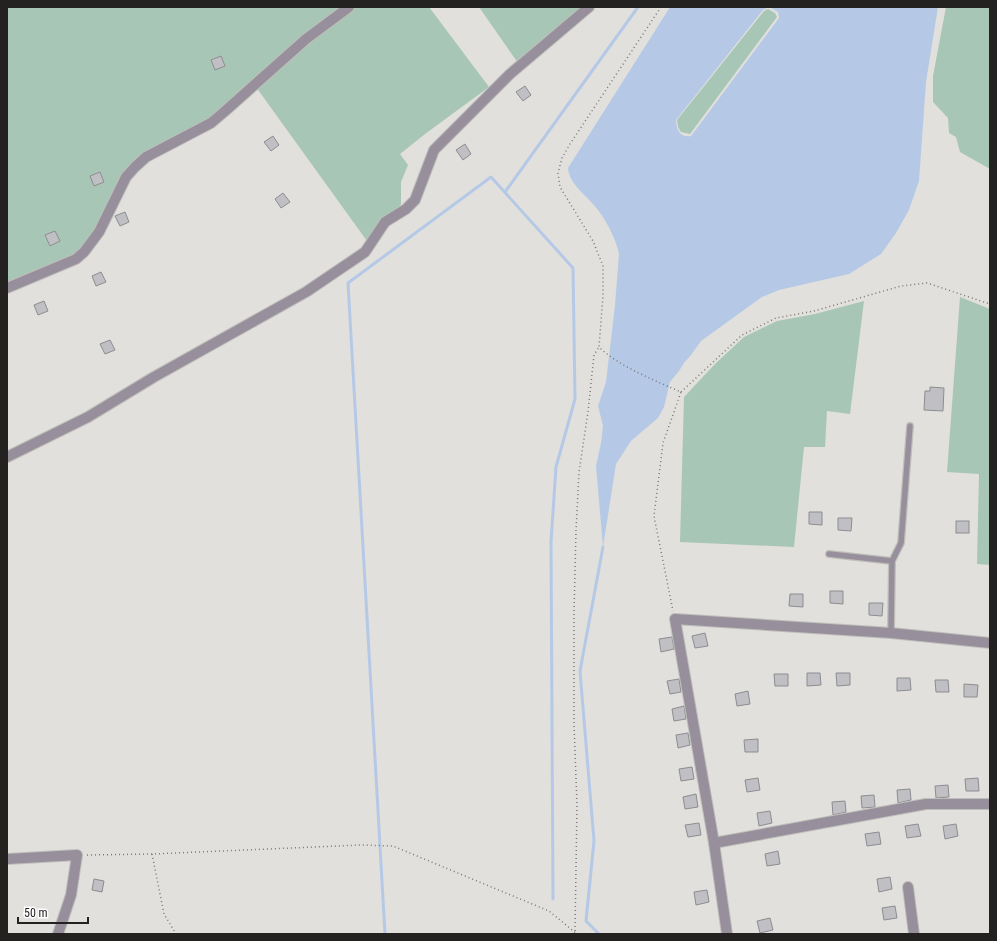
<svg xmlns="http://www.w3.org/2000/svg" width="997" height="941" font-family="'Roboto Condensed',sans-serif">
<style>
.green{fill:#a8c6b5}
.water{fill:#b5c9e7;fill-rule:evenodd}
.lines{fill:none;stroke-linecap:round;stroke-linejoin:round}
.stream{stroke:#b5c9e7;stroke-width:3}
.building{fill:#c0c0c4;stroke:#8c8d91}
.lane-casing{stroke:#bfbeba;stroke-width:8}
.street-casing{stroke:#bfbeba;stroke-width:12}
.path{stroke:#797876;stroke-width:1.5;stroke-dasharray:1 3;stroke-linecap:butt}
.lane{stroke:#978f9c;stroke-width:5.5}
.street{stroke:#978f9c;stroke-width:10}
</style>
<rect width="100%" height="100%" fill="#e1e0dc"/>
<g class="green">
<polygon points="7,7 349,7 224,112 135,167 84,252 7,288"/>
<polygon points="354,7 429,7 489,87 425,134 400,154 408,165 401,182 401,204 391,222 367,241 256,87 307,41"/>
<polygon points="479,7 582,7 518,63"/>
<polygon points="946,7 990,7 990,169 960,152 956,137 949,133 948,118 933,102 933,76"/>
<polygon points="768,9 775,13 777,17 690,134 681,132 678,127 677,120 764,11"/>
<polygon points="960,297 990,309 990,565 977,564 979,474 947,472"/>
<polygon points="864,301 850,414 827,411 825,447 804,447 794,547 680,542 684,397 715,364 744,337 777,321 815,314"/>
</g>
<path class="water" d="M670 7H938L926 82 919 181 909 210 896 233 881 254 849 274 779 290 762 297 701 341 691 355 684 363 679 371 670 382 664 407 658 418 631 441 616 464 603 547 596 466 601 443 603 426 598 406 606 382 615 305 619 254C616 239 607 222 598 210 588 196 569 185 568 168ZM769 7 778 12 779 18 691 136C680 138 676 129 676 120L763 10Z"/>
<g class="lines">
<g class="stream">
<polyline points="505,192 638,7"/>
<polyline points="385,934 348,283 491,177 573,268 575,399 556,467 551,542 553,899"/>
<polyline points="599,934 586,921 594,841 580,671 603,547"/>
</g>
</g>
<g class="building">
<polygon points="221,56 225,66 215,70 211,60"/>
<polygon points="525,86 531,95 523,101 516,92"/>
<polygon points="273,136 279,145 271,151 264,142"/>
<polygon points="465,144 471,154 463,160 456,150"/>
<polygon points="100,172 104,182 94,186 90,176"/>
<polygon points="283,193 290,202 281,208 275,199"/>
<polygon points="125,212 129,222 120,226 115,216"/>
<polygon points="55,231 60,241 50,246 45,235"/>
<polygon points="101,272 106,282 96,286 92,276"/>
<polygon points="44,301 48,311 38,315 34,305"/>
<polygon points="110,340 115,350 105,354 100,344"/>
<polygon points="930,387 944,388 943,411 924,410 925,391 930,391"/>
<polygon points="809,512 822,512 822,525 809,524"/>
<polygon points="838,518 852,518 851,531 838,530"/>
<rect x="956" y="521" width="13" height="12"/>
<polygon points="830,591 843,591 843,604 830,603"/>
<polygon points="790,594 803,594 803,607 789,606"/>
<polygon points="869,603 883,603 882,616 869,615"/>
<polygon points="705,633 708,646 695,648 692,636"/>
<polygon points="672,637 674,649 661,652 659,639"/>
<polygon points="807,673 820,673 821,685 807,686"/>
<polygon points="836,673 850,673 850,685 837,686"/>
<polygon points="774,674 788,674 788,686 775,686"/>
<polygon points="897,678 910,678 911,690 897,691"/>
<polygon points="679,679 681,692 670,694 667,681"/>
<polygon points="935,680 948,680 949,692 936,692"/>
<polygon points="964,684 978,685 977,697 964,697"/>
<polygon points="748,691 750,704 737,706 735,694"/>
<polygon points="684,706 686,719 674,721 672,709"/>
<polygon points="688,733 690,745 678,748 676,735"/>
<polygon points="758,739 758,752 745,752 744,740"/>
<polygon points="692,767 694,779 681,781 679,769"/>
<polygon points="758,778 760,790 747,792 745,780"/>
<polygon points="978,778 979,791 966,791 965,779"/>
<polygon points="948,785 949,797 936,798 935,786"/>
<polygon points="910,789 911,800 898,803 897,790"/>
<polygon points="696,794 698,807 685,809 683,797"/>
<polygon points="874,795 875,807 862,808 861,796"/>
<polygon points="845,801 846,812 833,815 832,802"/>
<polygon points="770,811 772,823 759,826 757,813"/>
<polygon points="699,823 701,835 688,837 685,825"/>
<polygon points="918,824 921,836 907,838 905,826"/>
<polygon points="956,824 958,836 945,839 943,826"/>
<polygon points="879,832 881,844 867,846 865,834"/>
<polygon points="778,851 780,864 767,866 765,854"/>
<polygon points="890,877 892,889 879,892 877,879"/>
<polygon points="94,879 104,881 102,892 92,890"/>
<polygon points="707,890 709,902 696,905 694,892"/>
<polygon points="895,906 897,918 884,920 882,908"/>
<polygon points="770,918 773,930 760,933 757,921"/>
</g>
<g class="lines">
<defs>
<g id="lane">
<polyline points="829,554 892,561"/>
<polyline points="891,633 892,561 901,543 910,426"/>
</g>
<g id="street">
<polyline points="7,288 76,259 84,252 99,232 126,177 135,167 146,157 211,123 224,112 306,39 349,7"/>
<polyline points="7,457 88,417 154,377 306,292 365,252 385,222 406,209 415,200 434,150 510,74 589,7"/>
<polyline points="714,843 926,804 990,804"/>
<polyline points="7,859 77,855 71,895 58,934"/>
<polyline points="908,887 914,934"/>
<polyline points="727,934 714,843 675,619 891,633 990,643"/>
</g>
</defs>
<use href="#lane" class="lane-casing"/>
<use href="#street" class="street-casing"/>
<g class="path">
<path d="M661 7 570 144 562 158 558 173 560 187 593 241 603 266V296L599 347C618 366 656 381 681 392L663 443 654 516 673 611"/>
<polyline points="681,392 742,335 776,318 814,311 901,286 927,283 990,304"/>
<polyline points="152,854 164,914 176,934"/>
<polyline points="87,855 152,854 361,845 393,846 549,911 577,934"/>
<polyline points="575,931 577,805 574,724 574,613 576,531 579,472 588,412 594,355 599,347"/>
</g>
<use href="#lane" class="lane"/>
<use href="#street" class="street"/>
</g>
<rect width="997" height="941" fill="none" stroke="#232221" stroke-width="16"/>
<path d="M18 917v6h70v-6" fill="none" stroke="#232221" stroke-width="2"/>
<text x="24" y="917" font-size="12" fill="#232221" stroke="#ffffff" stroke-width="3" paint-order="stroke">50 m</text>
</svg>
